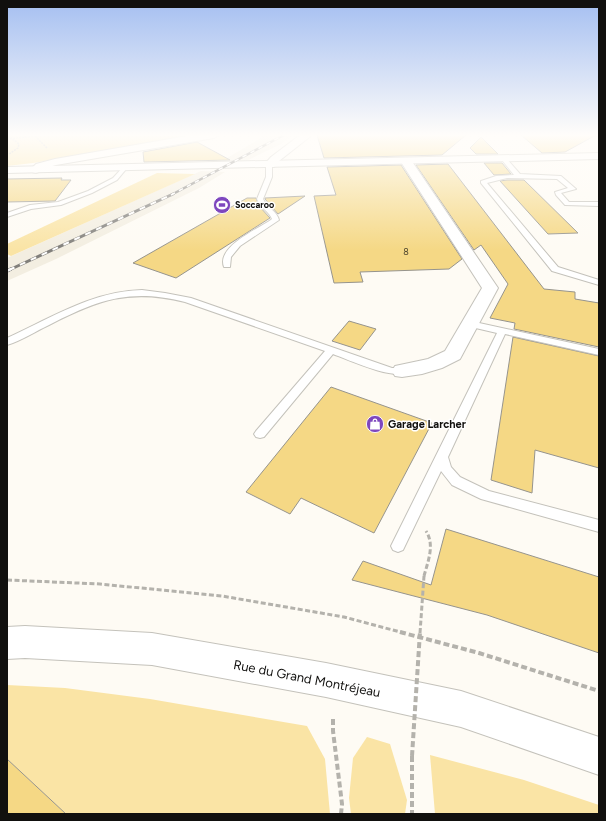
<svg xmlns="http://www.w3.org/2000/svg" width="606" height="821" font-family="Figtree,sans-serif">
<style>
.built{fill:#f3eee1}
.green{fill:#fae4a5}
.building{fill:#f5d885;stroke:#96948d}
.lines{fill:none;stroke-linecap:round;stroke-linejoin:round}
.service-casing{stroke:#c4c2bb;stroke-width:2}
.minor-casing{stroke:#c4c2bb;stroke-width:2}
.tertiary-casing{stroke:#c4c2bb;stroke-width:2}
.path-far2{stroke:#b4b2ac;stroke-width:1.5;stroke-dasharray:2 1;stroke-linecap:butt}
.path-far1{stroke:#b4b2ac;stroke-width:3;stroke-dasharray:5 2.5;stroke-linecap:butt}
.path{stroke:#b4b2ac;stroke-width:4;stroke-dasharray:6 3;stroke-linecap:butt}
.service{fill:#fff;fill-rule:evenodd}
.minor{fill:#fff;fill-rule:evenodd}
.tertiary{fill:#fff;fill-rule:evenodd}
.rail-far2-casing{stroke:#817f7b;stroke-width:2.5}
.rail-far1-casing{stroke:#817f7b;stroke-width:3}
.rail-casing{stroke:#817f7b;stroke-width:3.5}
.rail-far2{stroke:#fff;stroke-width:1.5;stroke-dasharray:4.5;stroke-linecap:butt}
.rail-far1{stroke:#fff;stroke-width:2;stroke-dasharray:6;stroke-linecap:butt}
.rail{stroke:#fff;stroke-width:2.5;stroke-dasharray:8;stroke-linecap:butt}
.path-bridge-far1{stroke:#b4b2ac;stroke-width:3;stroke-dasharray:5 2.5;stroke-linecap:butt}
.path-bridge{stroke:#b4b2ac;stroke-width:4;stroke-dasharray:6 3;stroke-linecap:butt}
.labels{text-anchor:middle;stroke-width:3;stroke-linejoin:round;paint-order:stroke}
.far-poi-label{font-size:9px;font-weight:bold;fill:#11100e;stroke:#fff;text-anchor:start}
.number-label{font-size:9px;fill:#4a422c}
.poi-label{font-size:11px;font-weight:bold;fill:#11100e;stroke:#fff;text-anchor:start}
.near-street-label{font-size:13px;fill:#11100e;stroke:#fff}
</style>
<rect width="100%" height="100%" fill="#fefbf4"/>
<g class="built">
<polygon points="266,135 294,135 281,144 246,161 222,161"/>
<polygon points="201,171 225,172 199,188 56,259 7,281 7,258"/>
</g>
<g class="green">
<polygon points="7,135 200,135 33,163 7,166"/>
<polygon points="157,173 195,174 11,256 7,254 7,244"/>
<polygon points="7,685 65,688 150,699 307,726 325,759 330,814 66,814 7,759"/>
<polygon points="367,737 390,744 407,800 405,814 351,814 349,798 353,758"/>
<polygon points="430,755 524,780 599,805 599,814 435,814"/>
</g>
<g class="building">
<polygon points="317,135 466,135 442,155 324,158"/>
<polygon points="521,135 596,135 565,152 542,153"/>
<polygon points="481,137 498,154 476,154 470,148"/>
<polygon points="197,142 230,160 144,162 143,152"/>
<polygon points="484,163 502,163 511,174 494,175"/>
<polygon points="448,164 544,289 575,292 575,299 599,303 599,347 514,329 515,323 490,318 508,284 481,245 474,250 416,165"/>
<polygon points="401,165 462,259 449,269 360,272 363,282 334,283 314,196 336,195 327,167"/>
<polygon points="62,178 61,180 71,180 55,201 7,202 7,179"/>
<polygon points="507,180 524,180 578,233 548,234 500,181"/>
<polygon points="305,196 278,214 265,199 265,198"/>
<polygon points="247,198 256,198 259,206 270,218 176,278 133,263"/>
<polygon points="349,321 376,329 360,350 332,341"/>
<polygon points="513,337 599,356 599,468 535,450 532,493 491,480"/>
<polygon points="331,387 432,423 374,533 301,498 290,514 246,492"/>
<polygon points="446,529 599,577 599,653 487,615 352,580 363,561 431,585"/>
<polygon points="7,759 66,814 7,814"/>
</g>
<g class="lines">
<defs>
<g id="service">
<polygon points="502,158 506,158 520,174 561,176 576,189 561,193 569,202 599,202 599,206 565,205 556,195 555,192 568,188 557,179 507,178 487,183 558,267 599,280 599,285 552,271 481,183 481,181 496,176 514,175 502,160"/>
<path d="M269 163 272 165V177L263 199C267 208 277 211 279 220L240 246 231 257 230 267H224C216 246 259 229 272 219 269 211 261 209 257 199L266 177V165Z"/>
<polygon points="124,166 127,168 117,180 92,193 61,205 31,209 7,217 7,213 30,205 58,202 88,191 113,178"/>
<path d="M142 290 165 293 191 298 392 368H402L407 371C398 382 346 359 333 354L264 437 260 438 256 437 254 434 256 431 325 351 185 302C129 288 98 300 49 325 36 331 21 341 7 345V338C51 318 93 291 142 290Z"/>
<polygon points="470,321 599,349 599,355 505,334 448,457 451,467 460,477 489,491 599,520 599,532 481,499 452,485 441,471 403,550 398,552 393,550 391,546 393,542 497,333 467,326 465,324"/>
</g>
<g id="minor">
<path d="M193 135H219L214 138 56 165C53 166 48 167 45 168 39 171 39 174 32 172L30 170 36 164 55 159Z"/>
<polygon points="300,135 312,135 279,161 274,167 266,167 264,165 271,157"/>
<polygon points="407,159 411,160 498,288 460,359 442,368 422,374 402,377 395,376 392,371 395,366 428,359 445,351 482,288 401,162"/>
</g>
<g id="tertiary">
<polygon points="599,153 599,159 7,173 7,167"/>
<polygon points="25,626 152,633 326,663 461,691 599,737 599,775 461,727 326,697 152,665 25,658 7,659 7,627"/>
</g>
</defs>
<use href="#service" class="service-casing"/>
<use href="#minor" class="minor-casing"/>
<use href="#tertiary" class="tertiary-casing"/>
<g class="path-far2">
<polyline points="8,135 19,144 18,148 9,154"/>
<polyline points="35,136 47,148"/>
<polyline points="7,139 44,135"/>
</g>
<g class="path-far1">
<path d="M424 576C428 561 435 545 426 531"/>
<polyline points="7,580 100,584 222,596 344,617 404,633"/>
</g>
<g class="path">
<polyline points="400,632 479,653 599,691"/>
<polyline points="333,719 333,731 342,804 341,814"/>
<polyline points="412,756 412,814"/>
</g>
<use href="#service" class="service"/>
<use href="#minor" class="minor"/>
<use href="#tertiary" class="tertiary"/>
<defs>
<polyline id="rail-far2" points="171,195 284,135"/>
<polyline id="rail-far1" points="9,270 173,194"/>
<polyline id="rail" points="7,271 11,269"/>
</defs>
<use href="#rail-far2" class="rail-far2-casing"/>
<use href="#rail-far1" class="rail-far1-casing"/>
<use href="#rail" class="rail-casing"/>
<use href="#rail-far2" class="rail-far2"/>
<use href="#rail-far1" class="rail-far1"/>
<use href="#rail" class="rail"/>
<polyline class="path-bridge-far1" points="420,633 424,576"/>
<polyline class="path-bridge" points="412,756 420,632"/>
</g>
<linearGradient id="sky" x2="0" y2="1"><stop stop-color="#a5bff1"/><stop offset="0.54" stop-color="#fffdfa"/><stop offset="1" stop-color="#fffdfa" stop-opacity="0"/></linearGradient>
<rect width="606" height="250" fill="url(#sky)"/>
<defs>
<symbol id="stadium-disc" viewBox="-11 -11 22 22"><circle r="9.5" fill="#7e47be" stroke="#fff"/><path d="M0-5a6.5 5 0 1 0 0 10a6.5 5 0 1 0 0-10ZM-3.5-1.8h7v3.6h-7Z" fill="#fff"/></symbol>
<symbol id="shop-disc" viewBox="-11 -11 22 22"><circle r="9.5" fill="#7e47be" stroke="#fff"/><path d="M-5-2.5h2.3a2.7 3.5 0 0 1 5.4 0H5L5.5 6h-11ZM-1.5-2.5h3a1.5 2.3 0 0 0-3 0Z" fill="#fff"/></symbol>
</defs>
<g fill-rule="evenodd">
<use href="#stadium-disc" x="212" y="195" width="20" height="20"/>
<use href="#shop-disc" x="365" y="414" width="20" height="20"/>
</g>
<g class="labels">
<g class="far-poi-label">
<text x="235" y="208">Soccaroo</text>
</g>
<g class="number-label">
<text x="406" y="255">8</text>
</g>
<g class="poi-label">
<text x="388" y="428">Garage Larcher</text>
</g>
<g class="near-street-label">
<text transform="translate(307 678) rotate(11)" y="5">Rue du Grand Montréjeau</text>
</g>
</g>
<rect width="606" height="821" fill="none" stroke="#11100e" stroke-width="16"/>
</svg>
